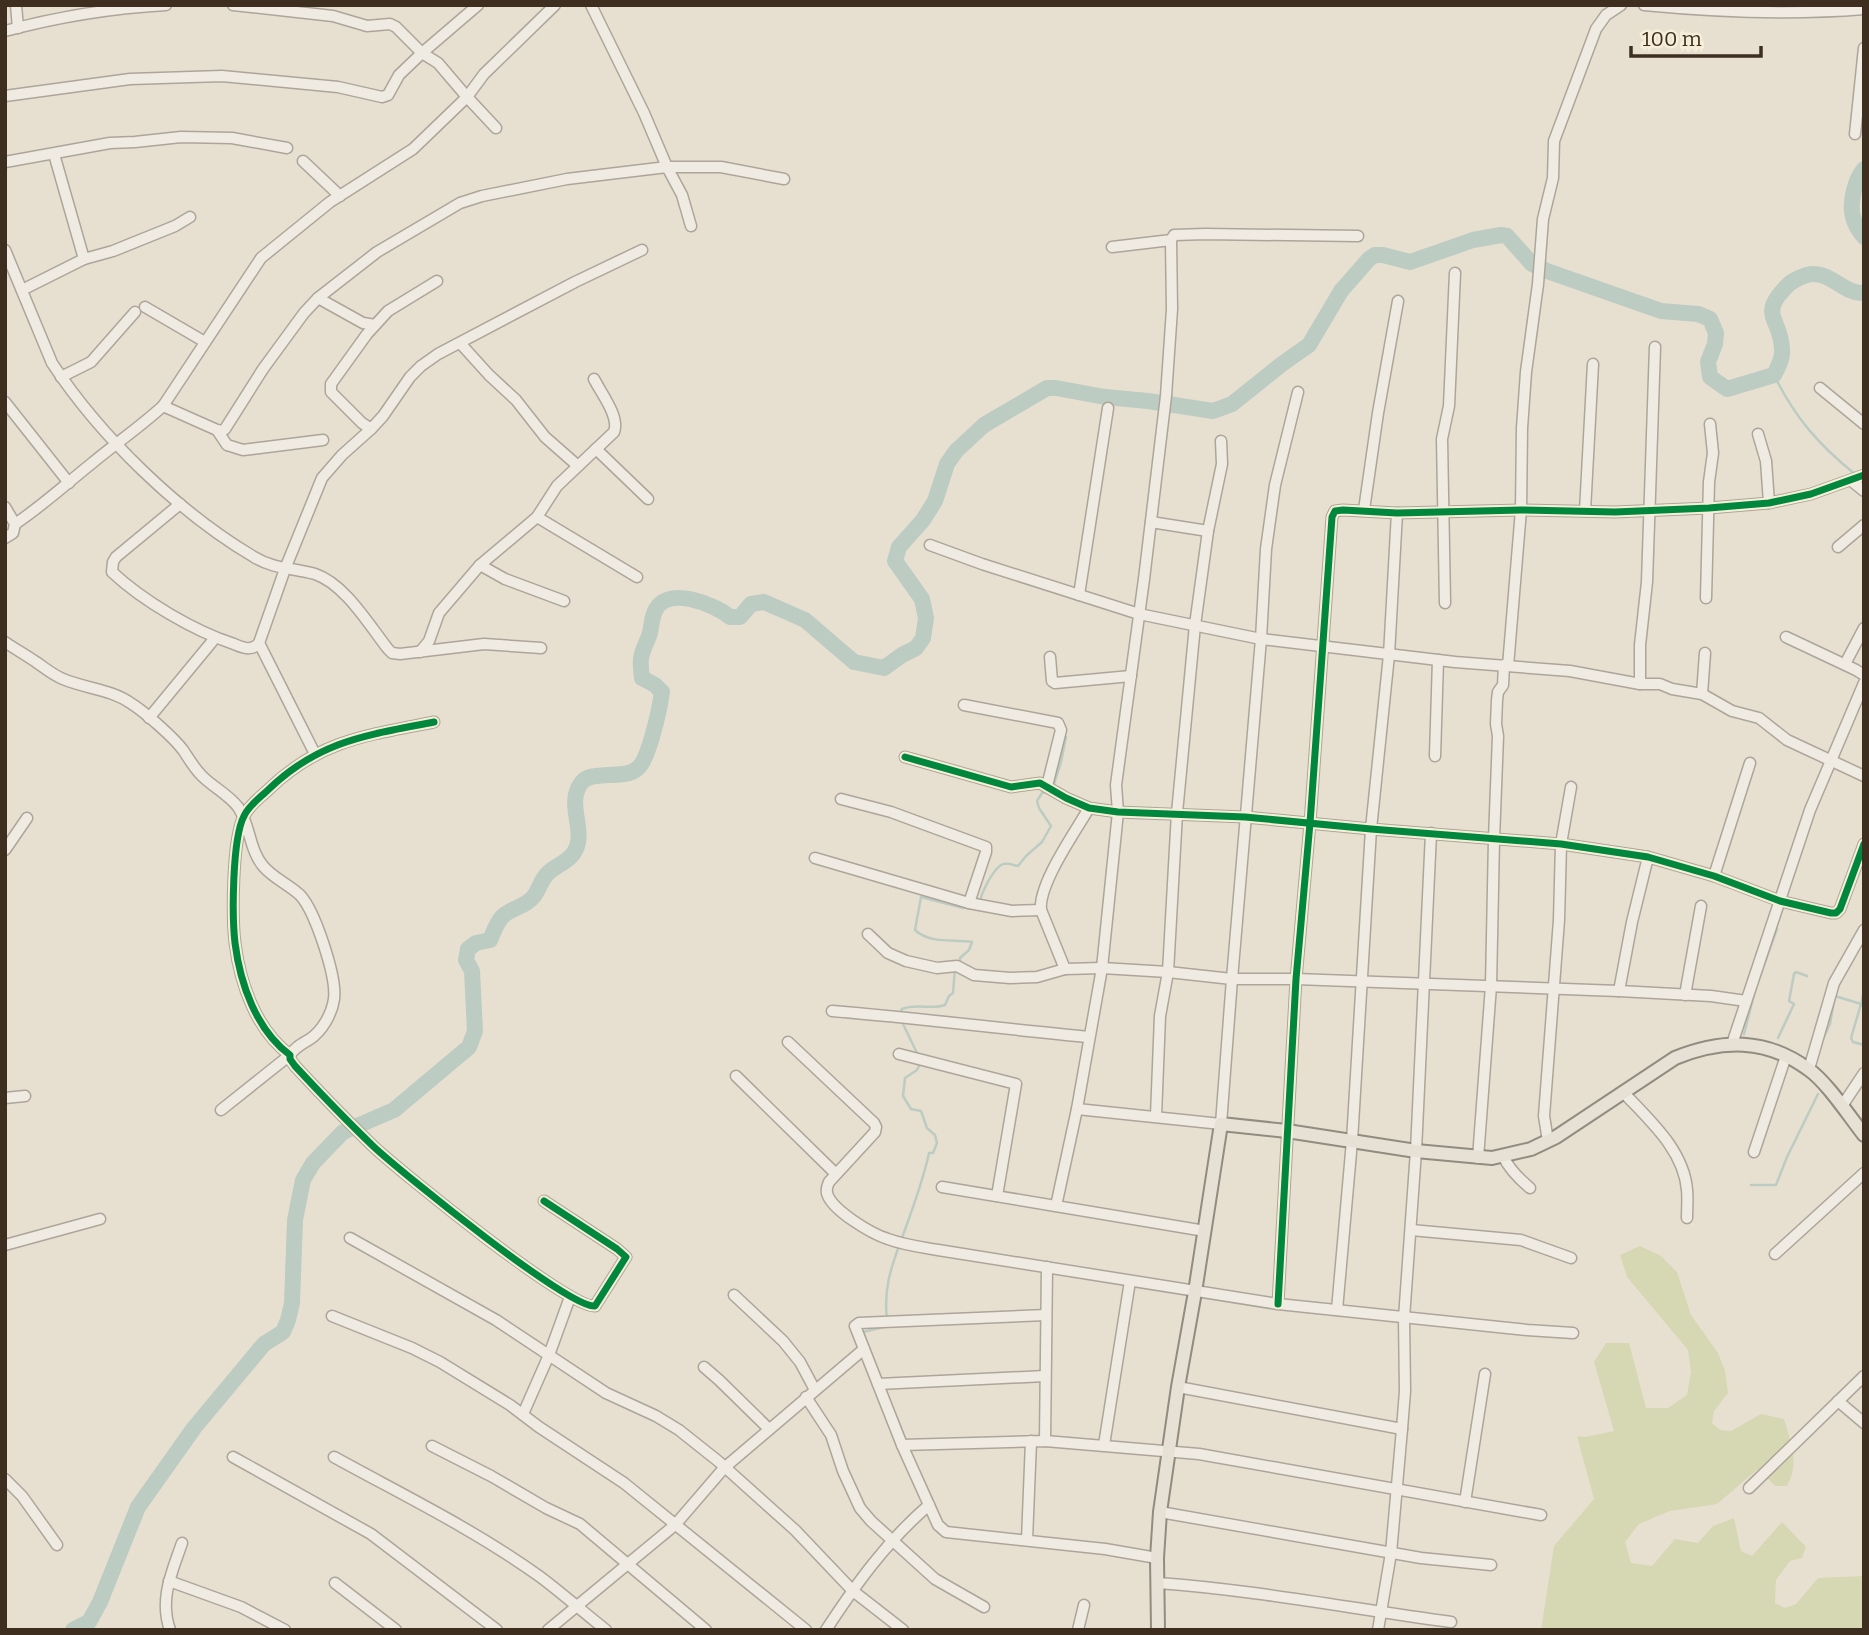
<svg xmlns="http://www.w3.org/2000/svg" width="1869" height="1635" font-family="Bitter,serif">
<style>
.green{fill:#d6d7b3}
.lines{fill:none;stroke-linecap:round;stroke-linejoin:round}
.stream{stroke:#bcccc2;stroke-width:2.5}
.river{stroke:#bcccc2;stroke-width:16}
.minor-casing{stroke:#ada599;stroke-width:13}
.major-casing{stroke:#928b80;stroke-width:16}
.minor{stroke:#efebe3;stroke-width:10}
.major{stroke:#e6e1d4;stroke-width:12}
.cycleway-casing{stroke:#f7eed8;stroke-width:11}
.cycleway{stroke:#00873e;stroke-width:7}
</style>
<rect width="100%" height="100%" fill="#e7e0d1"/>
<path class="green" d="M1640 1246 1661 1256 1677 1272 1691 1315 1718 1353 1725 1371 1728 1393 1714 1411 1712 1423 1720 1430 1731 1431 1761 1414 1784 1419C1791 1443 1800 1463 1787 1486H1775L1758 1469 1717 1504 1670 1511 1639 1524 1625 1542 1631 1563 1652 1566 1675 1539 1698 1543 1713 1526 1734 1518 1741 1551 1752 1556 1782 1522 1806 1547 1802 1558 1790 1561 1776 1580 1775 1603 1785 1608 1796 1604 1818 1578 1864 1576V1630H1541L1554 1546 1594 1499 1577 1436 1585 1437 1614 1431 1594 1362 1606 1343H1629L1646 1408H1668L1687 1395 1691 1372 1688 1350 1627 1277 1620 1255Z"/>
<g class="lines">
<g class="stream">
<path d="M1774 375C1795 418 1819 445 1856 475"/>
<polyline points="1053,787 1061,762 1066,737"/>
<path d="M980 901C982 892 992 871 1001 865 1006 862 1013 865 1018 866L1026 856 1042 842 1051 826 1039 808 1037 801 1042 793 1048 791"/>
<path d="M960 964V958L969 950 972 942C953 939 930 944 915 930L921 897 963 908 971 907"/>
<polyline points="1864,989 1861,1005 1864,1006"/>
<path d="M899 1014 902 1009C916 1003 931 1010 945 1005L949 996 953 993 955 968"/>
<polyline points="901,1020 918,1055"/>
<polyline points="1744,1034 1756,987 1777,929"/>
<polyline points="1778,1038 1794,1004 1789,1001 1794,974 1796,972 1807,976"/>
<polyline points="1821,1043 1830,1024 1835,996 1861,1004 1851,1038 1853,1042 1864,1045"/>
<polyline points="1852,1110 1864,1123"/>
<polyline points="1751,1185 1776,1185 1787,1157 1818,1094"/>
<path d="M887 1320C883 1287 892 1265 903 1235 913 1208 923 1181 929 1153H933L937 1143 935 1135 927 1128 921 1111 911 1109 903 1096 905 1078 917 1070 920 1064"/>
<polyline points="881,1379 863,1332 888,1326"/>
<polyline points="897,1418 906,1441"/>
<polyline points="924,1482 937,1511"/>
</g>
<g class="river">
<path d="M1864 169C1855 179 1849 204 1853 217 1855 225 1859 231 1864 237"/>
<path d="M73 1630 89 1622 100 1602 138 1507 194 1428 264 1344 283 1332 288 1320 292 1303 295 1220 303 1180 313 1163 343 1132 394 1110 469 1047 475 1031 472 971 466 960 468 949 476 943 490 940C493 933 497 922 502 917 511 908 527 906 534 896 539 889 541 880 548 873 555 866 566 863 573 854 589 833 564 804 582 782 588 775 599 776 607 775 617 775 631 775 638 768 649 759 660 707 662 692L655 685 642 678C639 657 641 655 649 636 652 628 651 617 656 609 669 586 714 604 730 617H740L751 604 764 602 805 620 854 662 884 668 902 655 916 648 923 638 926 618 922 599 895 561 899 547 923 520 935 501 947 464 956 451 984 425 1047 388H1056L1105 397 1148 401 1213 411 1232 404 1282 364 1309 345 1341 291 1369 259 1375 255H1383L1410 262 1473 240 1501 235 1507 236 1532 264 1547 271 1661 311 1698 314 1710 319 1716 333 1715 344 1708 362 1710 377 1727 389 1774 375C1778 367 1783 359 1782 349 1781 318 1757 315 1788 285 1793 280 1806 274 1813 274 1833 274 1844 294 1864 293"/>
</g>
<defs>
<g id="minor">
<polyline points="16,5 18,28"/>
<polyline points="233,5 333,16 367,26 390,24 396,27 422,53 438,63 467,97 496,128"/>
<polyline points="591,5 644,113 667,167 682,195 691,226"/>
<path d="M1644 5C1717 12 1791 15 1864 9"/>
<path d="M5 31C57 17 113 8 166 5"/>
<polyline points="5,96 130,79 222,76 338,87 382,97 388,95 399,75 422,53 478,5"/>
<polyline points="1855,134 1864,48"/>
<polyline points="54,154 84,259"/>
<polyline points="303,161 340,196"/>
<polyline points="5,162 110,143 135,142 181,137 232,138 287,148"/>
<polyline points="1112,247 1171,240 1174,235 1205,234 1358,236"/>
<path d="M5 250 52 363C100 436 178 512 254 557 273 569 294 568 315 574 345 584 369 625 388 649L392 653 400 654 484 644 541 648"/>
<polyline points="22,290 84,259 113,251 175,226 190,217"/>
<polyline points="318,298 363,323 375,325"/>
<polyline points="145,307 205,342"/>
<polyline points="460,343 489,375 516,400 545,437 578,466"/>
<polyline points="61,377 91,362 135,312"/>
<polyline points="1820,388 1864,424"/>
<polyline points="5,402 69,483"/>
<polyline points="163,406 217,430 222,431 225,429 263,369 304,313 318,298 377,252 460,203 482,196 567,179 667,167 721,167 784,179"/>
<polyline points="371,429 362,423 331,392 331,384 367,334 388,311 437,281"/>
<polyline points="217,430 227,445 243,450 323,440"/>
<polyline points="1758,434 1766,461 1769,503"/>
<polyline points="596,449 648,499"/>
<polyline points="1853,480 1854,483 1864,491"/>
<path d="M180 504 116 557 113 562 112 572C143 601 194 631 234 644 239 646 245 649 250 648 255 648 256 646 259 643L285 569 322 478 342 455 371 429 383 416 410 377 421 366 438 354 575 282 642 250"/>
<polyline points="5,507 15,524 13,533 5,538"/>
<polyline points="1364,510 1378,413 1398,301"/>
<polyline points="1585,511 1593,364"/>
<polyline points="537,517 637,577"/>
<polyline points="1151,522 1208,531"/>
<path d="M15 524C42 506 66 484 91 464 115 444 140 427 163 406L261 258 330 202 413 149 467 97 484 74 555 5"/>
<polyline points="930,545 982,564 1139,614 1261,639 1455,662 1570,671 1640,684 1660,684 1672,689 1702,694 1732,711 1759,718 1787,740 1864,776"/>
<polyline points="1838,547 1864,525"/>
<polyline points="480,565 505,579 564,601"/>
<polyline points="1079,595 1108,408"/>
<polyline points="1706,598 1709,482 1713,453 1710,424"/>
<polyline points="1445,603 1442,439 1449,406 1455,273"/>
<polyline points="1786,637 1856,670 1864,675"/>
<path d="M5 642C15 649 26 655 36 662 45 668 53 675 63 679 87 689 111 689 132 704 146 713 174 738 183 750 189 759 194 768 202 776 213 787 229 795 238 807 250 824 249 849 263 866 273 878 288 884 300 895 315 911 337 977 334 999 332 1014 322 1031 310 1039 302 1044 295 1047 290 1055L221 1110"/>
<polyline points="259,643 315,754"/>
<path d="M420 652 429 641 439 613 480 565 537 517 557 486 614 432C620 417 601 393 594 379"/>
<polyline points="1050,657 1052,681 1055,683 1131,676"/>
<polyline points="1845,664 1864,628"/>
<polyline points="1508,666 1521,510 1522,428 1526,372 1538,284 1543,219 1553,178 1554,141 1596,29 1606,15 1621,5"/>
<polyline points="1640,684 1640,645 1647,582 1655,347"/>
<polyline points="1702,694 1705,653"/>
<polyline points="964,705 1058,723 1061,730 1047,786"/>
<polyline points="149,718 215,638"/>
<path d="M434 722C368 735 320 740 269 789 261 797 249 805 244 816 232 839 232 917 235 943 240 983 256 1030 290 1055V1059L295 1066C321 1094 347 1121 374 1147 401 1172 569 1309 595 1306L626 1257 617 1249 544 1201"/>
<polyline points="1435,756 1438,660"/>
<polyline points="905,757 1011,787 1040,783 1066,798 1089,808 1118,812 1245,817 1371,829 1561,844 1648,857 1714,876 1780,901 1831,913 1836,913 1840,909 1864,844"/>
<polyline points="841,799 891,812 986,847 986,852 969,903"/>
<polyline points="5,850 27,818"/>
<polyline points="815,858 969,903 1012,911 1041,910"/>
<polyline points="1714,876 1750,763"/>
<polyline points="868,934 888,953 906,961 937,968 957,966 974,975 1010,978 1037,977 1065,969 1102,968 1168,972 1232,979 1296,979 1619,991 1711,996 1746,1001"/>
<path d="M1065 969 1041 910C1038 884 1076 831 1089 808"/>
<polyline points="1619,991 1632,922 1648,857"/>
<polyline points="1685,995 1701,906"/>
<path d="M832 1011C918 1018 1003 1029 1089 1037"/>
<path d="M788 1042 874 1123 876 1127 875 1132 829 1182C827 1187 826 1188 827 1193 831 1210 872 1234 888 1239 904 1245 921 1247 938 1250L1278 1304 1527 1330 1573 1333"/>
<polyline points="1732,1044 1810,810 1864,683"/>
<polyline points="899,1054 1016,1084 997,1196"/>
<polyline points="1809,1069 1834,983 1864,930"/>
<polyline points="736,1076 836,1174"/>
<path d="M1623 1092C1649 1120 1684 1150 1687 1190 1688 1199 1687 1209 1687 1218"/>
<polyline points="5,1098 25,1096"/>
<polyline points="1842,1106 1864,1073"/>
<polyline points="1077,1109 1221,1124 1232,979 1261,639 1266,549 1275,485 1298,392"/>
<polyline points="1156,1116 1160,1016 1168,972 1177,813 1195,625 1208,531 1222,464 1221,441"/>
<polyline points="1548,1141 1544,1116 1559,920 1561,844 1571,787"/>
<polyline points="1754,1152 1786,1056"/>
<path d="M1503 1156C1509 1169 1518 1178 1530 1188"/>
<polyline points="1478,1158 1491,986 1494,839 1498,736 1496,724 1497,700 1498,692 1503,685 1504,665"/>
<polyline points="942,1187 1205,1231"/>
<polyline points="1056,1206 1077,1109 1102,968 1118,812 1116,785 1144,579 1166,396 1172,309 1171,240"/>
<polyline points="1411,1230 1521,1240 1571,1258"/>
<polyline points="350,1238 496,1320 606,1393 656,1416 679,1430 718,1461 795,1530 853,1591 903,1630"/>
<polyline points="5,1245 100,1219"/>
<polyline points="1775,1254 1864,1173"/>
<polyline points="734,1295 783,1341 800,1362 815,1390"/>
<polyline points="1278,1304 1296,979 1310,823 1332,517 1335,511 1343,510 1397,513 1521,510 1615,512 1709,508 1769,503 1811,494 1864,475"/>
<polyline points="1337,1310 1352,1141 1371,829 1389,655 1397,513"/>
<polyline points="1046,1315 859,1323 855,1326 902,1445 938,1525 946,1532 1105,1549 1157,1558"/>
<polyline points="332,1316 412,1348 440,1362 510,1405 539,1427 624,1483 806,1630"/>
<polyline points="704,1367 719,1380 769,1429"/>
<polyline points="878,1384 1045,1376"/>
<polyline points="1178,1387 1402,1429"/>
<polyline points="806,1397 831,1435 843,1471 860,1508 871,1521 935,1579 984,1607"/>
<polyline points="1838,1401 1864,1423"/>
<polyline points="523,1414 549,1355 570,1297"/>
<polyline points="1045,1441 1047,1267"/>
<polyline points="902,1445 1045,1441 1199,1454 1541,1515"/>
<polyline points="1104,1445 1130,1281"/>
<polyline points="432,1446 491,1476 546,1508 580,1524 706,1630"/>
<polyline points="233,1457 371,1534 497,1630"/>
<path d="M334 1457C403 1495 475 1530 539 1576 562 1593 583 1612 606 1630"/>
<polyline points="5,1479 22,1496 57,1545"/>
<polyline points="1749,1488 1864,1376"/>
<polyline points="1465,1502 1485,1374"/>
<polyline points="1160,1512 1421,1558 1491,1565"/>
<polyline points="1027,1540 1031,1441"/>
<polyline points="169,1581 241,1607 285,1630"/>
<polyline points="335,1583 396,1630"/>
<path d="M1158 1583C1256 1590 1353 1609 1451 1622"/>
<path d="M170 1630C159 1599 172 1572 182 1543"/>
<polyline points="548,1630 675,1525 724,1468 864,1349"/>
<path d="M826 1630C856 1584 887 1541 929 1505"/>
<polyline points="1078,1630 1084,1605"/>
<polyline points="1378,1630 1391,1553 1402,1429 1405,1391 1404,1318 1416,1151 1431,833"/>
</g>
<path id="major" d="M1158 1630 1157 1558 1160 1512 1178 1387 1195 1292 1221 1124 1287 1131 1416 1151 1492 1158 1531 1149 1556 1137 1675 1058C1722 1039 1766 1038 1808 1069 1827 1082 1849 1116 1864 1135"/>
</defs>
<use href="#minor" class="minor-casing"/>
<use href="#major" class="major-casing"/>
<use href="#minor" class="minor"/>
<use href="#major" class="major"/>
<defs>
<g id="cycleway">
<path d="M434 722C368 735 320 740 269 789 261 797 249 805 244 816 232 839 232 917 235 943 240 983 256 1030 290 1055V1059L295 1066C321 1094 347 1121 374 1147 401 1172 569 1309 595 1306L626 1257 617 1249 544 1201"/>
<polyline points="905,757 1011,787 1040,783 1066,798 1089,808 1118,812 1245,817 1371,829 1561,844 1648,857 1714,876 1780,901 1831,913 1836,913 1840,909 1864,844"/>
<polyline points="1278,1304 1296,979 1310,823 1332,517 1335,511 1343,510 1397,513 1521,510 1615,512 1709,508 1769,503 1811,494 1864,475"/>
</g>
</defs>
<use href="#cycleway" class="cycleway-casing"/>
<use href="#cycleway" class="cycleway"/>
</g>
<rect width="1869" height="1635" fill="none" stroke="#3d2e20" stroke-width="14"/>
<path d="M1631 46v10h130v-10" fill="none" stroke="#3d2e20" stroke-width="3.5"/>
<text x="1642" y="46" font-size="21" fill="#3d2e20" stroke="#f7eed8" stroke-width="5" paint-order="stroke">100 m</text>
</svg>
